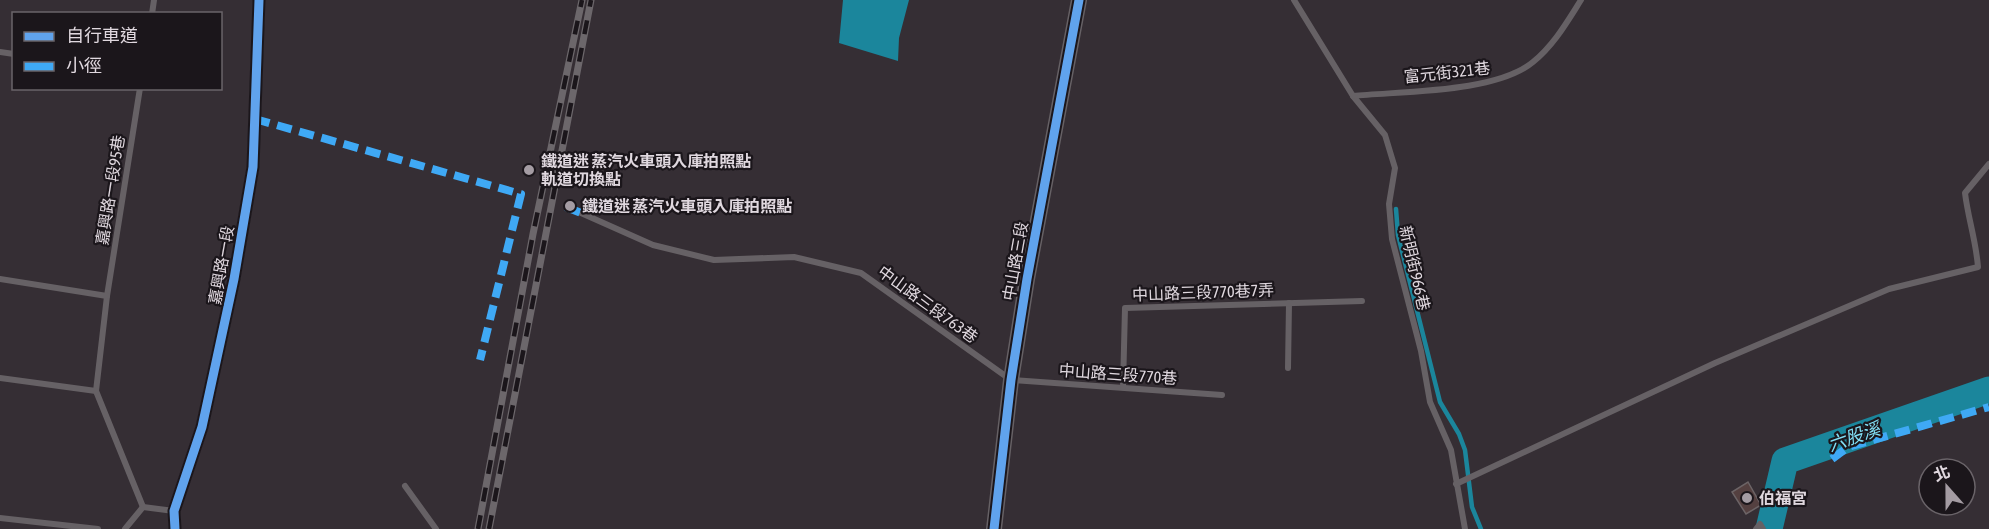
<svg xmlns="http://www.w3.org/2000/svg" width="1989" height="529" font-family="'Asap Condensed','Noto Sans TC',sans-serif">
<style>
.water{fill:#1b869c}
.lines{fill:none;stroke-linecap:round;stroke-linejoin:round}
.stream{stroke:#1b869c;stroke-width:4.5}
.river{stroke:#1b869c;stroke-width:27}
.building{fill:#544040;stroke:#6c6466;stroke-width:1.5}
.lane{stroke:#666165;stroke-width:6}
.street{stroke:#666165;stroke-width:12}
.secondary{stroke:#666165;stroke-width:16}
.rail-casing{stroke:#6c676b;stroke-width:7}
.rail{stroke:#1b161b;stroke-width:4.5;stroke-dasharray:14;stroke-linecap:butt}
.quiet{stroke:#3fa9f5;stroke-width:8;stroke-dasharray:15 8;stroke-linecap:butt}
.cycleway-casing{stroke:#1b161b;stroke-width:13}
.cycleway{stroke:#60a3ed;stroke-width:9}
.poi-dot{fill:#a49ca3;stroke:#1b161b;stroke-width:2}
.labels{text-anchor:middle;stroke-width:4.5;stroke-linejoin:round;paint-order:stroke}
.street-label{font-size:16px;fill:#e0d8df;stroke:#1b161b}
.poi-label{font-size:16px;font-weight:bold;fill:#e0d8df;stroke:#1b161b;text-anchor:start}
.water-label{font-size:18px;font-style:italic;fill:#82dff5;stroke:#1b161b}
</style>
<rect width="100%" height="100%" fill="#352e34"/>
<polygon class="water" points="843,0 909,0 899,38 898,61 839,43"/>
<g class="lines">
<polyline class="stream" points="1396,209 1398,235 1440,402 1459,434 1465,450 1472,507 1481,529"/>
<polyline class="river" points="1769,529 1785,461 1989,390"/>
</g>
<polygon class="building" points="1748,482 1761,505 1746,514 1732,492"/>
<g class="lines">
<g class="lane">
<polyline points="1294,0 1353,96 1385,135 1395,168 1389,204 1392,239 1421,351 1430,402 1451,450 1465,529"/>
<polyline points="152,14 154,0"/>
<polyline points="0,52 14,54"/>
<polyline points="140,88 107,296 96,391 143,507"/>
<path d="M1353 96C1401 91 1496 93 1533 62 1554 45 1567 22 1581 0"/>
<polyline points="581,213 653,245 714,260 794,257 861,273 1011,380 1222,395"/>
<polyline points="0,279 107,296"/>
<polyline points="1288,368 1289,303"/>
<polyline points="0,378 96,391"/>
<polyline points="1123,387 1125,308 1362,301"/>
<path d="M1456 484 1715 363 1889 289 1978 267C1976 241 1968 218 1965 193L1989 164"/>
<polyline points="405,486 436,529"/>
<polyline points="0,518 98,529"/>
<polyline points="125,529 143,507 174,511"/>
<polyline points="1756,529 1760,524 1763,529"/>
</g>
<polyline class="street" points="175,529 174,511 202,427 234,279 253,167 259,0"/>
<polyline class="secondary" points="994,529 1011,380 1027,279 1079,0"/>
<defs>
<g id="rail">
<polyline points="478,529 533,234 582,0"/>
<polyline points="489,529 591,0"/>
</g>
</defs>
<use href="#rail" class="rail-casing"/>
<use href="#rail" class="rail"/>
<g class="quiet">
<polyline points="255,119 521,194 480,360"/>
<polyline points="566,207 581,213"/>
<polyline points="1832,459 1848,447 1989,407"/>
</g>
<defs>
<g id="cycleway">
<polyline points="175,529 174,511 202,427 234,279 253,167 259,0"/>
<polyline points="994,529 1011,380 1027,279 1079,0"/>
</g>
</defs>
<use href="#cycleway" class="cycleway-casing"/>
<use href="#cycleway" class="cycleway"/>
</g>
<g class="poi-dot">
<circle cx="529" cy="170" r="6"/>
<circle cx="570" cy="206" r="6"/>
<circle cx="1747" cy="498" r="6"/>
</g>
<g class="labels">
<g class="street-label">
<text transform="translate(1447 72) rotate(-6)" y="6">富元街321巷</text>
<text transform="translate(110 190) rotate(-81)" y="6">嘉興路一段95巷</text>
<text transform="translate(1015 261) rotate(-80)" y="6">中山路三段</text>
<text transform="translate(221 265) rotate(-80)" y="6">嘉興路一段</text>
<text transform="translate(1415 268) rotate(77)" y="6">新明街966巷</text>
<text transform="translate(1203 292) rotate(-2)" y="6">中山路三段770巷7弄</text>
<text transform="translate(928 304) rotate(36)" y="6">中山路三段763巷</text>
<text transform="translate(1118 374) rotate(4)" y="6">中山路三段770巷</text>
</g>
<g class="poi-label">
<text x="541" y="167">鐵道迷 蒸汽火車頭入庫拍照點<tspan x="541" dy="18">軌道切換點</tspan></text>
<text x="582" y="212">鐵道迷 蒸汽火車頭入庫拍照點</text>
<text x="1759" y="504">伯福宮</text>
</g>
<g class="water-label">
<text transform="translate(1854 437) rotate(-19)" y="6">六股溪</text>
</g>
</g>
<rect x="12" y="12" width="210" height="78" fill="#1b161b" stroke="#6a6469" stroke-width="1.5"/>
<rect x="24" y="32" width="30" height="9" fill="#60a3ed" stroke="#6a6469" stroke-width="1.5"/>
<text x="66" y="42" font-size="18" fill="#e0d8df">自行車道</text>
<rect x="24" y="62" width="30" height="9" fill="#3fa9f5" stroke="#6a6469" stroke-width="1.5"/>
<text x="66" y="72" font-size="18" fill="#e0d8df">小徑</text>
<g transform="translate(1947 487) rotate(339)"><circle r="28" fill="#1b161b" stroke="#6a6469" stroke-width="1.5"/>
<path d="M0-4.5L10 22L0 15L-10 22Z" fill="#a49ca3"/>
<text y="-9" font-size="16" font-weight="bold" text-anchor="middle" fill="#e0d8df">北</text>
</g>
</svg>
